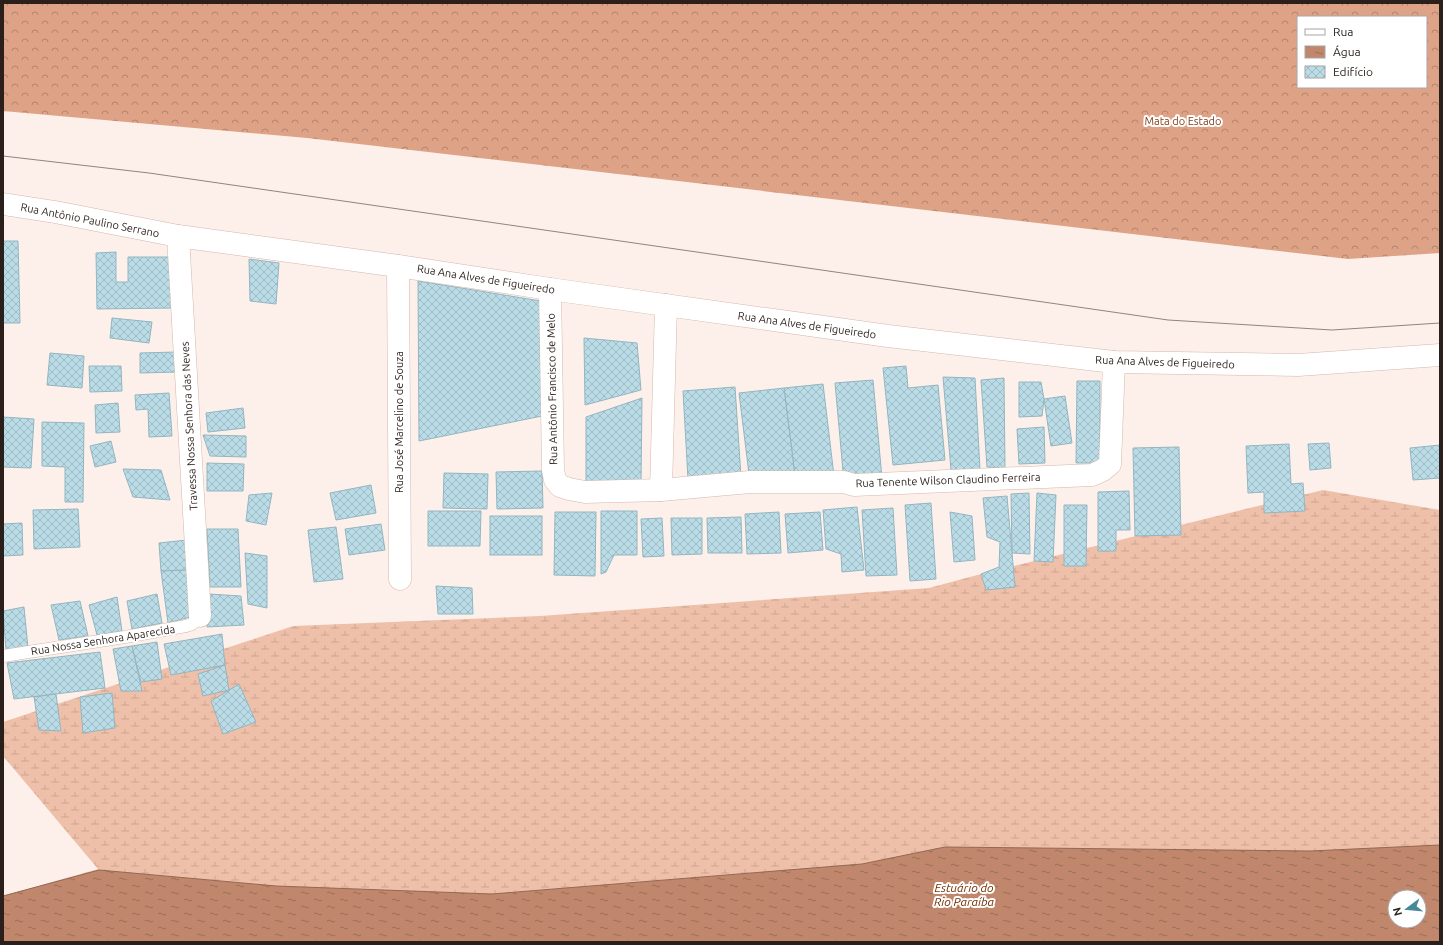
<svg xmlns="http://www.w3.org/2000/svg" width="1443" height="945" font-family="Ubuntu,sans-serif">
<style>
.forest{fill:url(#forest-crowns);fill-rule:evenodd}
.wetland{fill:url(#wetland-marsh);fill-rule:evenodd}
.water{fill:url(#water-ripples);stroke:#936853;fill-rule:evenodd}
.building{fill:url(#building-cross-hatch);stroke:#94b5c0}
.lines{fill:none;stroke-linecap:round;stroke-linejoin:round}
.lane-casing{stroke:#d5b7aa;stroke-width:13}
.street-casing{stroke:#d5b7aa;stroke-width:23}
.lane{stroke:#fff;stroke-width:12}
.street{stroke:#fff;stroke-width:22}
.tram{stroke:#90847f;stroke-width:1}
.labels{text-anchor:middle;stroke-width:4;stroke-linejoin:round;paint-order:stroke}
.park-label{font-size:11px;fill:#833c13;stroke:#fff}
.street-label{font-size:11px;fill:#2a1f1a;stroke:#fff}
.water-label{font-size:12px;font-style:italic;fill:#742f01;stroke:#fff}
</style>
<defs>
<pattern id="forest-crowns" width="20" height="18" patternUnits="userSpaceOnUse"><rect width="20" height="18" fill="#dea387"/><path d="M2 6a3 3 0 1 1 6 0M12 15a3 3 0 1 1 6 0" fill="none" stroke="#b4846e"/></pattern>
<pattern id="wetland-marsh" width="20" height="14" patternUnits="userSpaceOnUse"><rect width="20" height="14" fill="#efc0a9"/><path d="M1 5h8M5 5V1M11 12h8M15 12V8" fill="none" stroke="#cda591"/></pattern>
<pattern id="water-ripples" width="26" height="14" patternUnits="userSpaceOnUse"><rect width="26" height="14" fill="#c0876c"/><path d="M2 4q2-2 4 0t4 0M15 11q2-2 4 0t4 0" fill="none" stroke="#9c6e58"/></pattern>
<pattern id="building-cross-hatch" width="8" height="8" patternUnits="userSpaceOnUse"><rect width="8" height="8" fill="#b9dce7"/><path d="M0 0l8 8M0 8l8-8" fill="none" stroke="#9fbcc6"/></pattern>
</defs>
<rect width="100%" height="100%" fill="#fdf0ea"/>
<path class="forest" d="M3 3H1440V253L1348 259 307 138 3 111ZM1298 17H1426V87H1298Z"/>
<path class="wetland" d="M1323 490 1440 510V942H3V896L98 869 3 756V722L293 626 540 616 929 588 981 574ZM1395 897H1419V921H1395Z"/>
<path class="water" d="M1440 845V942H3V896L99 870 276 886 492 894 862 864 945 847 1310 851ZM1395 897H1419V921H1395Z"/>
<g class="building">
<polygon points="3,241 18,241 20,323 3,323"/>
<polygon points="116,252 116,282 128,282 128,257 172,257 173,308 97,309 96,253"/>
<polygon points="249,259 279,263 276,304 250,301"/>
<polygon points="418,281 541,301 542,416 419,441"/>
<polygon points="112,318 152,322 149,343 110,338"/>
<polygon points="584,338 637,343 641,390 585,405"/>
<polygon points="176,352 177,372 140,373 140,353"/>
<polygon points="50,353 84,356 82,388 47,385"/>
<polygon points="89,366 121,366 122,391 90,392"/>
<polygon points="906,366 908,388 938,385 945,460 893,465 883,368"/>
<polygon points="943,377 975,378 980,470 951,470"/>
<polygon points="1004,378 1005,468 987,467 981,380"/>
<polygon points="873,380 882,478 844,482 835,383"/>
<polygon points="1077,381 1100,381 1100,463 1076,463"/>
<polygon points="1019,382 1041,382 1044,399 1042,416 1019,417"/>
<polygon points="823,384 834,476 795,476 784,388"/>
<polygon points="735,387 741,477 688,479 683,391"/>
<polygon points="784,388 795,476 750,482 739,393"/>
<polygon points="169,393 172,436 149,437 148,409 136,410 135,395"/>
<polygon points="1065,396 1072,443 1051,446 1044,399"/>
<polygon points="642,398 641,484 586,484 586,417"/>
<polygon points="118,403 120,432 96,433 95,405"/>
<polygon points="243,408 245,428 208,432 206,413"/>
<polygon points="3,417 34,419 31,468 3,467"/>
<polygon points="42,422 84,423 83,502 65,502 65,467 42,466"/>
<polygon points="1044,427 1045,463 1019,464 1017,429"/>
<polygon points="203,435 246,436 246,457 210,456"/>
<polygon points="111,441 116,462 95,467 90,446"/>
<polygon points="1329,443 1331,468 1310,470 1308,444"/>
<polygon points="1289,444 1291,484 1303,483 1305,511 1264,513 1264,492 1248,493 1246,446"/>
<polygon points="1440,445 1440,478 1413,480 1410,448"/>
<polygon points="1179,447 1181,535 1135,536 1133,448"/>
<polygon points="207,463 244,464 243,491 207,491"/>
<polygon points="123,469 161,470 170,500 133,497"/>
<polygon points="542,471 543,508 497,509 496,472"/>
<polygon points="444,473 488,474 487,509 443,508"/>
<polygon points="371,485 376,513 336,520 330,493"/>
<polygon points="1129,491 1130,530 1116,530 1116,551 1098,551 1098,492"/>
<polygon points="272,493 266,525 246,521 249,495"/>
<polygon points="1029,493 1030,554 1012,553 1011,494"/>
<polygon points="1037,493 1056,495 1053,562 1034,561"/>
<polygon points="1007,496 1015,587 986,590 981,574 999,567 1000,542 987,537 983,498"/>
<polygon points="931,503 936,579 910,581 905,505"/>
<polygon points="1064,505 1087,505 1086,566 1064,566"/>
<polygon points="857,507 864,570 842,572 841,554 826,549 823,510"/>
<polygon points="893,508 897,575 866,576 862,510"/>
<polygon points="78,509 80,547 34,549 33,510"/>
<polygon points="428,511 481,511 480,546 428,546"/>
<polygon points="601,511 637,511 637,555 614,555 606,572 601,574"/>
<polygon points="555,512 596,512 595,576 554,575"/>
<polygon points="779,512 781,553 747,554 745,514"/>
<polygon points="820,512 823,550 788,553 785,514"/>
<polygon points="950,512 972,516 975,560 954,562"/>
<rect x="490" y="516" width="52" height="39"/>
<polygon points="741,517 742,553 708,553 707,518"/>
<polygon points="662,518 664,556 643,557 641,519"/>
<polygon points="671,518 702,518 702,554 672,555"/>
<polygon points="22,523 23,555 3,556 3,524"/>
<polygon points="381,524 385,550 349,555 345,529"/>
<polygon points="336,527 343,579 314,582 308,530"/>
<polygon points="207,529 238,529 241,587 210,587"/>
<polygon points="187,540 189,570 161,571 159,543"/>
<polygon points="245,553 267,556 267,608 248,604"/>
<polygon points="189,570 190,617 168,623 161,571"/>
<polygon points="436,586 472,588 473,614 438,614"/>
<polygon points="157,594 162,623 132,629 127,601"/>
<polygon points="209,594 241,596 244,625 207,627"/>
<polygon points="117,597 122,631 97,635 89,605"/>
<polygon points="80,601 88,636 59,640 51,605"/>
<polygon points="24,607 28,648 6,650 3,611"/>
<polygon points="222,634 225,665 171,675 164,644"/>
<polygon points="157,642 162,679 141,682 132,646"/>
<polygon points="132,646 142,691 121,691 113,649"/>
<polygon points="100,652 105,688 14,699 7,663"/>
<polygon points="225,665 229,690 203,696 198,674"/>
<polygon points="239,684 256,722 223,734 211,701"/>
<polygon points="112,693 115,728 83,733 80,697"/>
<polygon points="56,694 61,731 39,730 34,697"/>
</g>
<g class="lines">
<defs>
<polyline id="lane" points="3,656 125,637 186,626 192,624 200,616"/>
<g id="street">
<polyline points="3,204 55,212 178,236 398,266 550,289 888,336 1114,362 1298,365 1440,355"/>
<polyline points="178,236 200,616"/>
<polyline points="398,266 400,579"/>
<polyline points="550,289 553,470 555,480 560,486 569,489 585,492 661,490 750,482 844,482 854,485 1092,475 1103,470 1110,464 1114,362"/>
<polyline points="661,490 666,305"/>
</g>
</defs>
<use href="#lane" class="lane-casing"/>
<use href="#street" class="street-casing"/>
<use href="#lane" class="lane"/>
<use href="#street" class="street"/>
<polyline class="tram" points="3,156 149,173 1168,320 1332,330 1440,323"/>
</g>
<g class="labels">
<g class="park-label">
<text x="1183" y="125">Mata do Estado</text>
</g>
<g class="street-label">
<text transform="translate(90 220) rotate(11)" y="4">Rua Antônio Paulino Serrano</text>
<text transform="translate(486 279) rotate(9)" y="4">Rua Ana Alves de Figueiredo</text>
<text transform="translate(807 325) rotate(8)" y="4">Rua Ana Alves de Figueiredo</text>
<text transform="translate(1165 362) rotate(2)" y="4">Rua Ana Alves de Figueiredo</text>
<text transform="translate(552 389) rotate(-91)" y="4">Rua Antônio Francisco de Melo</text>
<text transform="translate(399 422) rotate(-90)" y="4">Rua José Marcelino de Souza</text>
<text transform="translate(189 426) rotate(-93)" y="4">Travessa Nossa Senhora das Neves</text>
<text transform="translate(948 480) rotate(-2)" y="4">Rua Tenente Wilson Claudino Ferreira</text>
<text transform="translate(103 640) rotate(-9)" y="4">Rua Nossa Senhora Aparecida</text>
</g>
<g class="water-label">
<text x="964" y="892">Estuário do<tspan x="964" dy="14">Rio Paraíba</tspan></text>
</g>
</g>
<rect width="1443" height="945" fill="none" stroke="#2a1f1a" stroke-width="8"/>
<rect x="1297" y="16" width="130" height="72" fill="#ffffff" stroke="#aaa5a3"/>
<rect x="1305" y="29" width="20" height="6" fill="#ffffff" stroke="#aaa5a3"/>
<text x="1333" y="36" font-size="12" fill="#2a1f1a">Rua</text>
<rect x="1305" y="46" width="20" height="12" fill="url(#water-ripples)" stroke="#aaa5a3"/>
<text x="1333" y="56" font-size="12" fill="#2a1f1a">Água</text>
<rect x="1305" y="66" width="20" height="12" fill="url(#building-cross-hatch)" stroke="#aaa5a3"/>
<text x="1333" y="76" font-size="12" fill="#2a1f1a">Edifício</text>
<g transform="translate(1407 909) rotate(254)"><circle r="19" fill="#ffffff" stroke="#aaa5a3"/>
<path d="M0-3L7 15L0 10L-7 15Z" fill="#48889b"/>
<text y="-6" font-size="11" font-weight="bold" text-anchor="middle" fill="#2a1f1a">N</text>
</g>
</svg>
